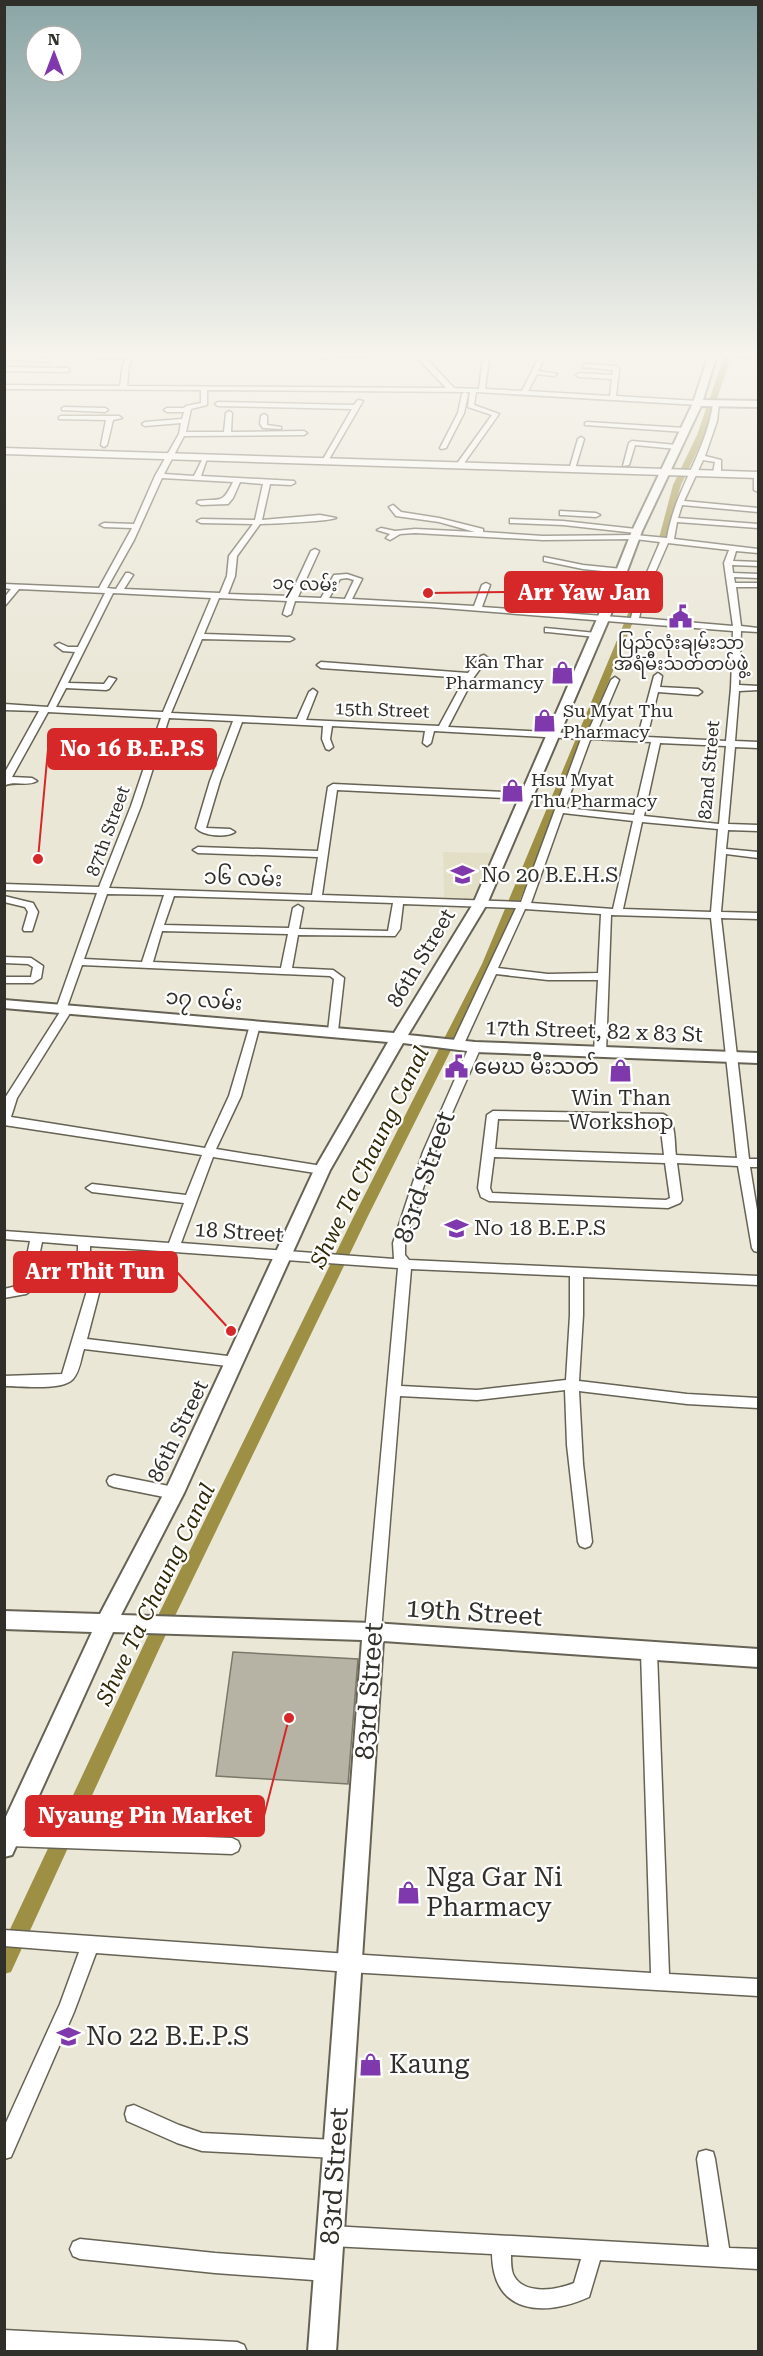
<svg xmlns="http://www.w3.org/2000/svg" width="763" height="2356" font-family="'Roboto Serif','Noto Sans Myanmar',serif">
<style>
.built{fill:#e3dfc7}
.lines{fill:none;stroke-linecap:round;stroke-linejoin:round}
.canal{fill:#9d8f43;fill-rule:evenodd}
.building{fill:#b6b3a4;stroke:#7a7869;stroke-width:1.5}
.minor-casing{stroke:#666355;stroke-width:3}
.tertiary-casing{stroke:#666355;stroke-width:4}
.secondary-casing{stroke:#666355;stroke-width:3}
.minor{fill:#fff;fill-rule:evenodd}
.tertiary{fill:#fff;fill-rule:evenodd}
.secondary{fill:#fff;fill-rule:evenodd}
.labels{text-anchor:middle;stroke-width:4.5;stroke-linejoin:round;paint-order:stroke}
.far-street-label{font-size:18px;fill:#302f29;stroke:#fff}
.far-poi-label{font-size:18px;fill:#302f29;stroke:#fff;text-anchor:start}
.poi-label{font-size:21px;fill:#302f29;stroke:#fff;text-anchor:start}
.street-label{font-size:21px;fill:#302f29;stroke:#fff}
.water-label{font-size:22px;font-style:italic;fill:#302906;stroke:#fff}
.near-street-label{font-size:26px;fill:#302f29;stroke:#fff}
.near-poi-label{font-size:26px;fill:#302f29;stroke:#fff;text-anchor:start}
.leader{fill:none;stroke:#d62828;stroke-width:2}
.callout-dot{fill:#d62828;stroke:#fff;stroke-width:2}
.callout{fill:#d62828;stroke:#d62828;stroke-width:2}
.callout-label{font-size:22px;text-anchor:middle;font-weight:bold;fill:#fff}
</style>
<rect width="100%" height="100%" fill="#eae7d7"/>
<polygon class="built" points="443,852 494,853 473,898 444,898"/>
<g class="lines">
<g class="canal">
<polygon points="726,351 733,351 705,435 681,485 661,555 654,557 673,485 697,435"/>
<polygon points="639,594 643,597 494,964 368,1216 161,1645 11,1972 4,1974 4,1942 146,1640 354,1216 482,964 635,597"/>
</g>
</g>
<polygon class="building" points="233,1652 358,1659 348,1784 216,1776"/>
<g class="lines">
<defs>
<g id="minor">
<path d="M132 351H138L129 365 127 386 446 388 414 354 317 358 314 356 317 354 419 351 454 388 479 389 483 358 487 351H493L489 358 485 389 522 391 542 351H548L538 371 557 374 554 376 537 374 528 391 610 396 612 379 579 377 576 375 579 373 612 375 613 370 583 367V365L585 364 616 366 619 368 616 396 698 401 701 403 698 405 476 392 474 405 499 414 462 466 460 467 456 465 492 415 468 407 470 392 207 390V405L191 409 186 432H224L226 413 229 411 232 413 231 432 304 431 307 433 304 435 184 436 164 474 194 476 204 456H208L201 476 294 481 295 483 291 485 270 484 262 520 320 515 336 518C331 521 270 524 260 524L237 556 235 576 228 594 290 596 311 551 315 549 319 551 298 597 321 598 334 575 347 574 362 579 352 599 474 606 482 585 486 583 490 585 482 607 631 618 636 598 660 542 635 539 543 540 415 533 400 534 390 540 386 538 390 534 377 530 381 528 395 531 415 529 475 532 439 522 396 516 389 507 393 505 401 512 439 518 483 529V532L543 536 635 535 667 538C675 489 706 453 713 404L716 402 719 404 717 421 705 456 721 460V473L717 475 713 473 715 462 703 460 684 501 758 508V512L682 505 678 518 758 524V528L677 522 674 539 758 549V553L736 551 733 561 758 562V566L732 565 733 573 758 574V578L734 577 735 583H758V587H736L741 626 758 628V632L741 631 739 685 758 686V690L739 691 735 741 758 742V748L735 747 728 824 758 825V831L728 830 726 849 758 852V858L726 854 721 912 758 913V919L721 918 749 1159H758V1167H750L758 1216V1252L754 1251 752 1248 738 1166 677 1163 682 1200 680 1203 668 1208 489 1201 481 1197 478 1188 487 1115 493 1111 663 1114C677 1120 674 1142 676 1155L737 1158 711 918 611 915 606 1053 600 1056 594 1053 598 980H548L496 974 463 1046 457 1049 451 1046 516 908 403 904 400 929 395 936 298 935 292 968 333 970 344 978 338 1031 333 1034 328 1031 334 979 330 976 82 965 67 1007 72 1010 17 1098 11 1117 205 1148 229 1096 250 1025 251 1023H259L260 1025 241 1096 216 1149 322 1166 328 1170 322 1174 213 1157 181 1243 394 1259 393 1243 423 1152 469 1047 475 1044 481 1047 435 1152 405 1243V1255L409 1260 758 1276V1285L583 1277V1315L579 1381 687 1394 758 1398V1408L687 1404 579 1391 583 1464 592 1542 590 1546 585 1548 580 1546 578 1542 567 1445 565 1390 477 1400 400 1396 381 1632 378 1637 373 1638 368 1637 365 1632 398 1268 90 1246V1258L101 1263 104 1274 87 1339 236 1357 241 1359 243 1362 241 1365 236 1367 84 1349C81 1358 80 1371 73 1379 63 1391 20 1386 4 1386V1376L62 1374 92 1274 91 1268C76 1262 78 1260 78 1245L42 1242 32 1290 26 1294 4 1298V1289L21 1285 30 1241 4 1239V1231L169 1243 184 1203 92 1192 86 1188 92 1184 186 1195 202 1155 4 1125 5 1098 60 1012 56 1009 97 893 4 890V884L99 887 131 806 152 744 57 742 53 739 57 736 154 738 161 718 48 712 12 777 32 778 37 781C27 787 14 780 4 786V774L39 711 4 710V704L48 707 75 652 63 651 55 645 59 643 68 647H78L105 593 19 589 4 607V598L11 589 4 588V584L99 588 132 528 104 527 100 525 104 523 134 524 155 476 179 434 181 423 145 426 142 424 145 422 182 419 184 412H167L164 410 167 408H184L186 406 201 403V390L4 389V385L120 386 123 365 127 358 100 359 97 357 100 355 130 354ZM162 478 233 482C222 505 221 498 198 501L197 503 201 505 228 504 233 498 240 482 263 484 255 520 201 519 197 521 201 523 253 524 229 556 227 576 220 593 124 589 133 575 129 573H126L116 589 107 588 134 540ZM668 543 729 550 724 563 733 626 639 618 644 598ZM347 578 354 580 345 599 329 598 340 579ZM113 593 211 598 163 712 56 707 66 688 106 690 109 689 116 679 109 677 104 684 68 683ZM219 598 287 601 283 614 287 616 291 614 295 601 430 607 733 631 731 688 726 741 647 737 658 692 698 695 702 692 698 689 660 687 662 676 658 673 654 676 638 736 596 734 619 680 615 677 611 680 587 734 448 727 474 677 488 658 484 655 481 656 468 673 321 662 317 665 321 668 465 678 439 726 306 720 317 692 313 689 309 692 297 719 171 713 202 639 290 641 294 639 290 637 204 634ZM169 718 233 721 210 781 196 828C203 836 226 838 235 832L230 829 206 828 220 781 242 722 323 726 322 739 326 749 329 750 333 747 330 739 332 726 425 731 423 743 427 746 431 743 434 731 581 739 521 902 322 895 337 790 525 799 530 796 525 793 333 784 328 787 318 851 198 847 193 850 198 853 318 857 312 895 109 888 141 806ZM592 739 651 742 634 815 565 808 590 740ZM660 743 726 746 719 824 644 816ZM563 813 633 821 613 909 531 903ZM642 822 718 829 711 912 623 909ZM107 894 164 895 142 962 84 959ZM174 896 393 903 388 931 299 929 303 908 298 905 293 908 289 928 164 925ZM525 909 601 914 598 973 548 974 498 968ZM162 931 288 934 281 968 153 962ZM498 1119 660 1122 664 1155 495 1149ZM494 1157 665 1163 670 1198 666 1200 492 1193 490 1188ZM411 1269 570 1276V1315L566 1380 477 1390 401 1386Z"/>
<polygon points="714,352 758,354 758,358 712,355 711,354"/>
<polygon points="4,355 49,358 52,360 49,362 4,359"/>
<polygon points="4,367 67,368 70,370 67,372 4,371"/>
<polygon points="465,392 468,394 464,413 446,448 441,449 440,448 458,413 462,394"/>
<polygon points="358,400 363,401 328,461 325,463 322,461 352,409 218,406 215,404 218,402 354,405"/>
<polygon points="64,407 105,408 108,410 105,412 62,410 62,408"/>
<polygon points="264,414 267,416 267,425 281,427 281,429 263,428 260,424 261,416"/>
<polygon points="61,416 119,416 122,418 113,420 107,445 104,447 101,445 106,420 59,419 59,417"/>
<polygon points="587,422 685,428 688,430 685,432 585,425 585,423"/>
<polygon points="581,437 584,439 575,469 569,470 578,439"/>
<polygon points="632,441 677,445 680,447 677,449 635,445 629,465 623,466 629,443"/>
<polygon points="754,473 758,473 758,492 754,490"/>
<polygon points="560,511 596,513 600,515 596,517 563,515 560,515"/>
<polygon points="510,519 563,521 636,529 640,531 636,533 563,525 513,523 510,523"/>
<polygon points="544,557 583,565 622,569 626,571 622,573 583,569 544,561"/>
<polygon points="508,573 617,582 621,584 617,586 511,577 508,577"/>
<polygon points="545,628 596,633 600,635 596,637 548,632 545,632"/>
<polygon points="4,896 33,903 38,912 32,931 24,931 23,929 28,912 25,907 4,902"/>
<polygon points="4,957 31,958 43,966 41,978 33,983 4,983 4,977 31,977 33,967 28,964 4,963"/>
<polygon points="114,1475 174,1487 179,1489 181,1493 179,1497 174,1499 114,1487 109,1485 107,1481 109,1477"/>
<polygon points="649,1645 654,1647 657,1652 669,1974 758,1979 758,1996 349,1972 96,1953 74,2012 11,2157 4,2159 4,2127 60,2004 79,1952 4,1946 4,1930 349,1954 651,1973 641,1652 644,1647"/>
<polygon points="9,1830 232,1838 238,1841 240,1846 238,1851 232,1854 9,1846 4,1844 4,1832"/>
<polygon points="134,2105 179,2125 202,2133 335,2140 342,2142 344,2149 342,2156 335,2158 202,2151 177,2143 127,2121 125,2114 127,2107"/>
<path d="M706 2150 713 2152 715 2159 729 2248 758 2249V2269L600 2260 589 2297C545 2317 493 2315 492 2254L331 2246 324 2243 321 2236 324 2229 331 2226 709 2247 697 2159 699 2152ZM511 2255 581 2259 574 2283C557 2290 523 2296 513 2274 511 2269 511 2262 511 2255Z"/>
<polygon points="80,2239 215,2253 327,2261 334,2264 337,2271 334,2278 327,2281 215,2273 80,2259 73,2256 70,2249 73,2242"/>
<polygon points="4,2330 237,2342 244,2345 247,2352 4,2350"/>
</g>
<polygon id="tertiary" points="710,351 718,351 703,400 758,401 758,407 701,406 642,531 609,619 487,904 408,1035 475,1042 758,1053 758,1063 475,1052 403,1043 330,1170 184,1493 121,1615 373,1623 758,1649 758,1667 383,1641 336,2352 308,2352 362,1640 113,1632 12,1855 4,1857 4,1821 92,1632 4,1629 4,1611 100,1614 164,1493 314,1170 388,1042 4,1008 4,1000 394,1033 473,904 597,619 632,531 693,403"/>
<polygon id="secondary" points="4,448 758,472 758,478 4,454"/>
</defs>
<use href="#minor" class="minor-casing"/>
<use href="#tertiary" class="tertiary-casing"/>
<use href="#secondary" class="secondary-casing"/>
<use href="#minor" class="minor"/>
<use href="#tertiary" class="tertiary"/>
<use href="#secondary" class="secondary"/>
</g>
<linearGradient id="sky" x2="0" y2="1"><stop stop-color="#8aa5a6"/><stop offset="0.52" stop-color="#f6f4ed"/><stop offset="1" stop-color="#f6f4ed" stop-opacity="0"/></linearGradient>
<rect width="763" height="681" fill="url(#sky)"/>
<defs>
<symbol id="civic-bare" viewBox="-9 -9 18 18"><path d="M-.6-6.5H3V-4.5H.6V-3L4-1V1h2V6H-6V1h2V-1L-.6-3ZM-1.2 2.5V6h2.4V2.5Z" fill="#7f39ac" stroke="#fff" stroke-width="2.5" paint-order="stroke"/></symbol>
<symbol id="shop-bare" viewBox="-9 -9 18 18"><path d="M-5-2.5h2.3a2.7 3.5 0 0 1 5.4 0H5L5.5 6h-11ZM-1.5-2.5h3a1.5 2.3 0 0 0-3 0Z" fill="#7f39ac" stroke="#fff" stroke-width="2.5" paint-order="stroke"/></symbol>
<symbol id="school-bare" viewBox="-9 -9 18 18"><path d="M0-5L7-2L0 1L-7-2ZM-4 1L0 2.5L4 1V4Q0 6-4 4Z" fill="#7f39ac" stroke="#fff" stroke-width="2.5" paint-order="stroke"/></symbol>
</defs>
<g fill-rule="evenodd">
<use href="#civic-bare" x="664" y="600" width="33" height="33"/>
<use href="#shop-bare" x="546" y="656" width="33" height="33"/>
<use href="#shop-bare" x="528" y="704" width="33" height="33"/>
<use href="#shop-bare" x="496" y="774" width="33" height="33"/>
<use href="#school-bare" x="446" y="858" width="33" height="33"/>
<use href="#civic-bare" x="440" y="1050" width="33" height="33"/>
<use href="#shop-bare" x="604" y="1054" width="33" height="33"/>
<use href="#school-bare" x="440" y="1212" width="33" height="33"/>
<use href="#shop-bare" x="392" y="1876" width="33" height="33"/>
<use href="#school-bare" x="52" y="2020" width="33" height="33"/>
<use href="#shop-bare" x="354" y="2048" width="33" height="33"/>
</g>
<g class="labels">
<g class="far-street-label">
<text transform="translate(305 584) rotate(2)" y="6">၁၄ လမ်း</text>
<text transform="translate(382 710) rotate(2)" y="6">15th Street</text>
<text transform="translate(709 770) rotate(-85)" y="6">82nd Street</text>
<text transform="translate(108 831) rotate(-70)" y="6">87th Street</text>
</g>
<g class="far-poi-label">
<text x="681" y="649" text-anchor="middle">ပြည်လုံးချမ်းသာ<tspan x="681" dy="21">အရံမီးသတ်တပ်ဖွဲ့</tspan></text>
<text x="544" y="668" text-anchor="end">Kan Thar<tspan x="544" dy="21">Pharmancy</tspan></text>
<text x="563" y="717">Su Myat Thu<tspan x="563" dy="21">Pharmacy</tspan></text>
<text x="531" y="786">Hsu Myat<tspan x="531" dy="21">Thu Pharmacy</tspan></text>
</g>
<g class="poi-label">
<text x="481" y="882">No 20 B.E.H.S</text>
<text x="474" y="1074">မေဃ မီးသတ်</text>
<text x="621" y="1105" text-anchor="middle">Win Than<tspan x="621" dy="24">Workshop</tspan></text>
<text x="474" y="1235">No 18 B.E.P.S</text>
</g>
<g class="street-label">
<text transform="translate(243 878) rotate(2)" y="7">၁၆ လမ်း</text>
<text transform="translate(421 958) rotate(-59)" y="7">86th Street</text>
<text transform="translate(204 1000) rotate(5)" y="7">၁၇ လမ်း</text>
<text transform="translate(594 1031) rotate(2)" y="7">17th Street, 82 x 83 St</text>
<text transform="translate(239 1232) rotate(4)" y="7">18 Street</text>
<text transform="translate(178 1431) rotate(-64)" y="7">86th Street</text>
</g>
<g class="water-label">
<text transform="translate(369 1157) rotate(-64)" y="8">Shwe Ta Chaung Canal</text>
<text transform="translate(155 1594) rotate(-64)" y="8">Shwe Ta Chaung Canal</text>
</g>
<g class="near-street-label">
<text transform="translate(424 1177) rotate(-71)" y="9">83rd Street</text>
<text transform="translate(474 1612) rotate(4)" y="9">19th Street</text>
<text transform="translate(369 1691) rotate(-86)" y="9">83rd Street</text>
<text transform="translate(334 2176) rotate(-86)" y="9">83rd Street</text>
</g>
<g class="near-poi-label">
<text x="426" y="1886">Nga Gar Ni<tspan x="426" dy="30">Pharmacy</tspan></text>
<text x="86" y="2045">No 22 B.E.P.S</text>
<text x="389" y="2073">Kaung</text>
</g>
</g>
<path class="leader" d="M428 593L505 592M38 859L48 749M231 1331L177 1272M289 1718L264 1816"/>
<g class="callout-dot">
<circle cx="428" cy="593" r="6"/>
<circle cx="38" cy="859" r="6"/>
<circle cx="231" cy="1331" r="6"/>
<circle cx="289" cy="1718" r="6"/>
</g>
<g class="callout">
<rect x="505" y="572" width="157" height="40" rx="6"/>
<rect x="48" y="729" width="168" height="40" rx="6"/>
<rect x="14" y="1252" width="163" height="40" rx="6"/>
<rect x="26" y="1796" width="238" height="40" rx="6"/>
</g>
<g class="callout-label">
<text x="584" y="600">Arr Yaw Jan</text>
<text x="132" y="756">No 16 B.E.P.S</text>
<text x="95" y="1279">Arr Thit Tun</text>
<text x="145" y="1823">Nyaung Pin Market</text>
</g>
<rect width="763" height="2356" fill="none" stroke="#302f29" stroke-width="12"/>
<g transform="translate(54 54)"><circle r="28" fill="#ffffff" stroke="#acaca9" stroke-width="1.5"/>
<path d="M0-4.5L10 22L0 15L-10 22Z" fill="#7f39ac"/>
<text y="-9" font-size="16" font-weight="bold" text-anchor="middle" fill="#302f29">N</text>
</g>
</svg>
